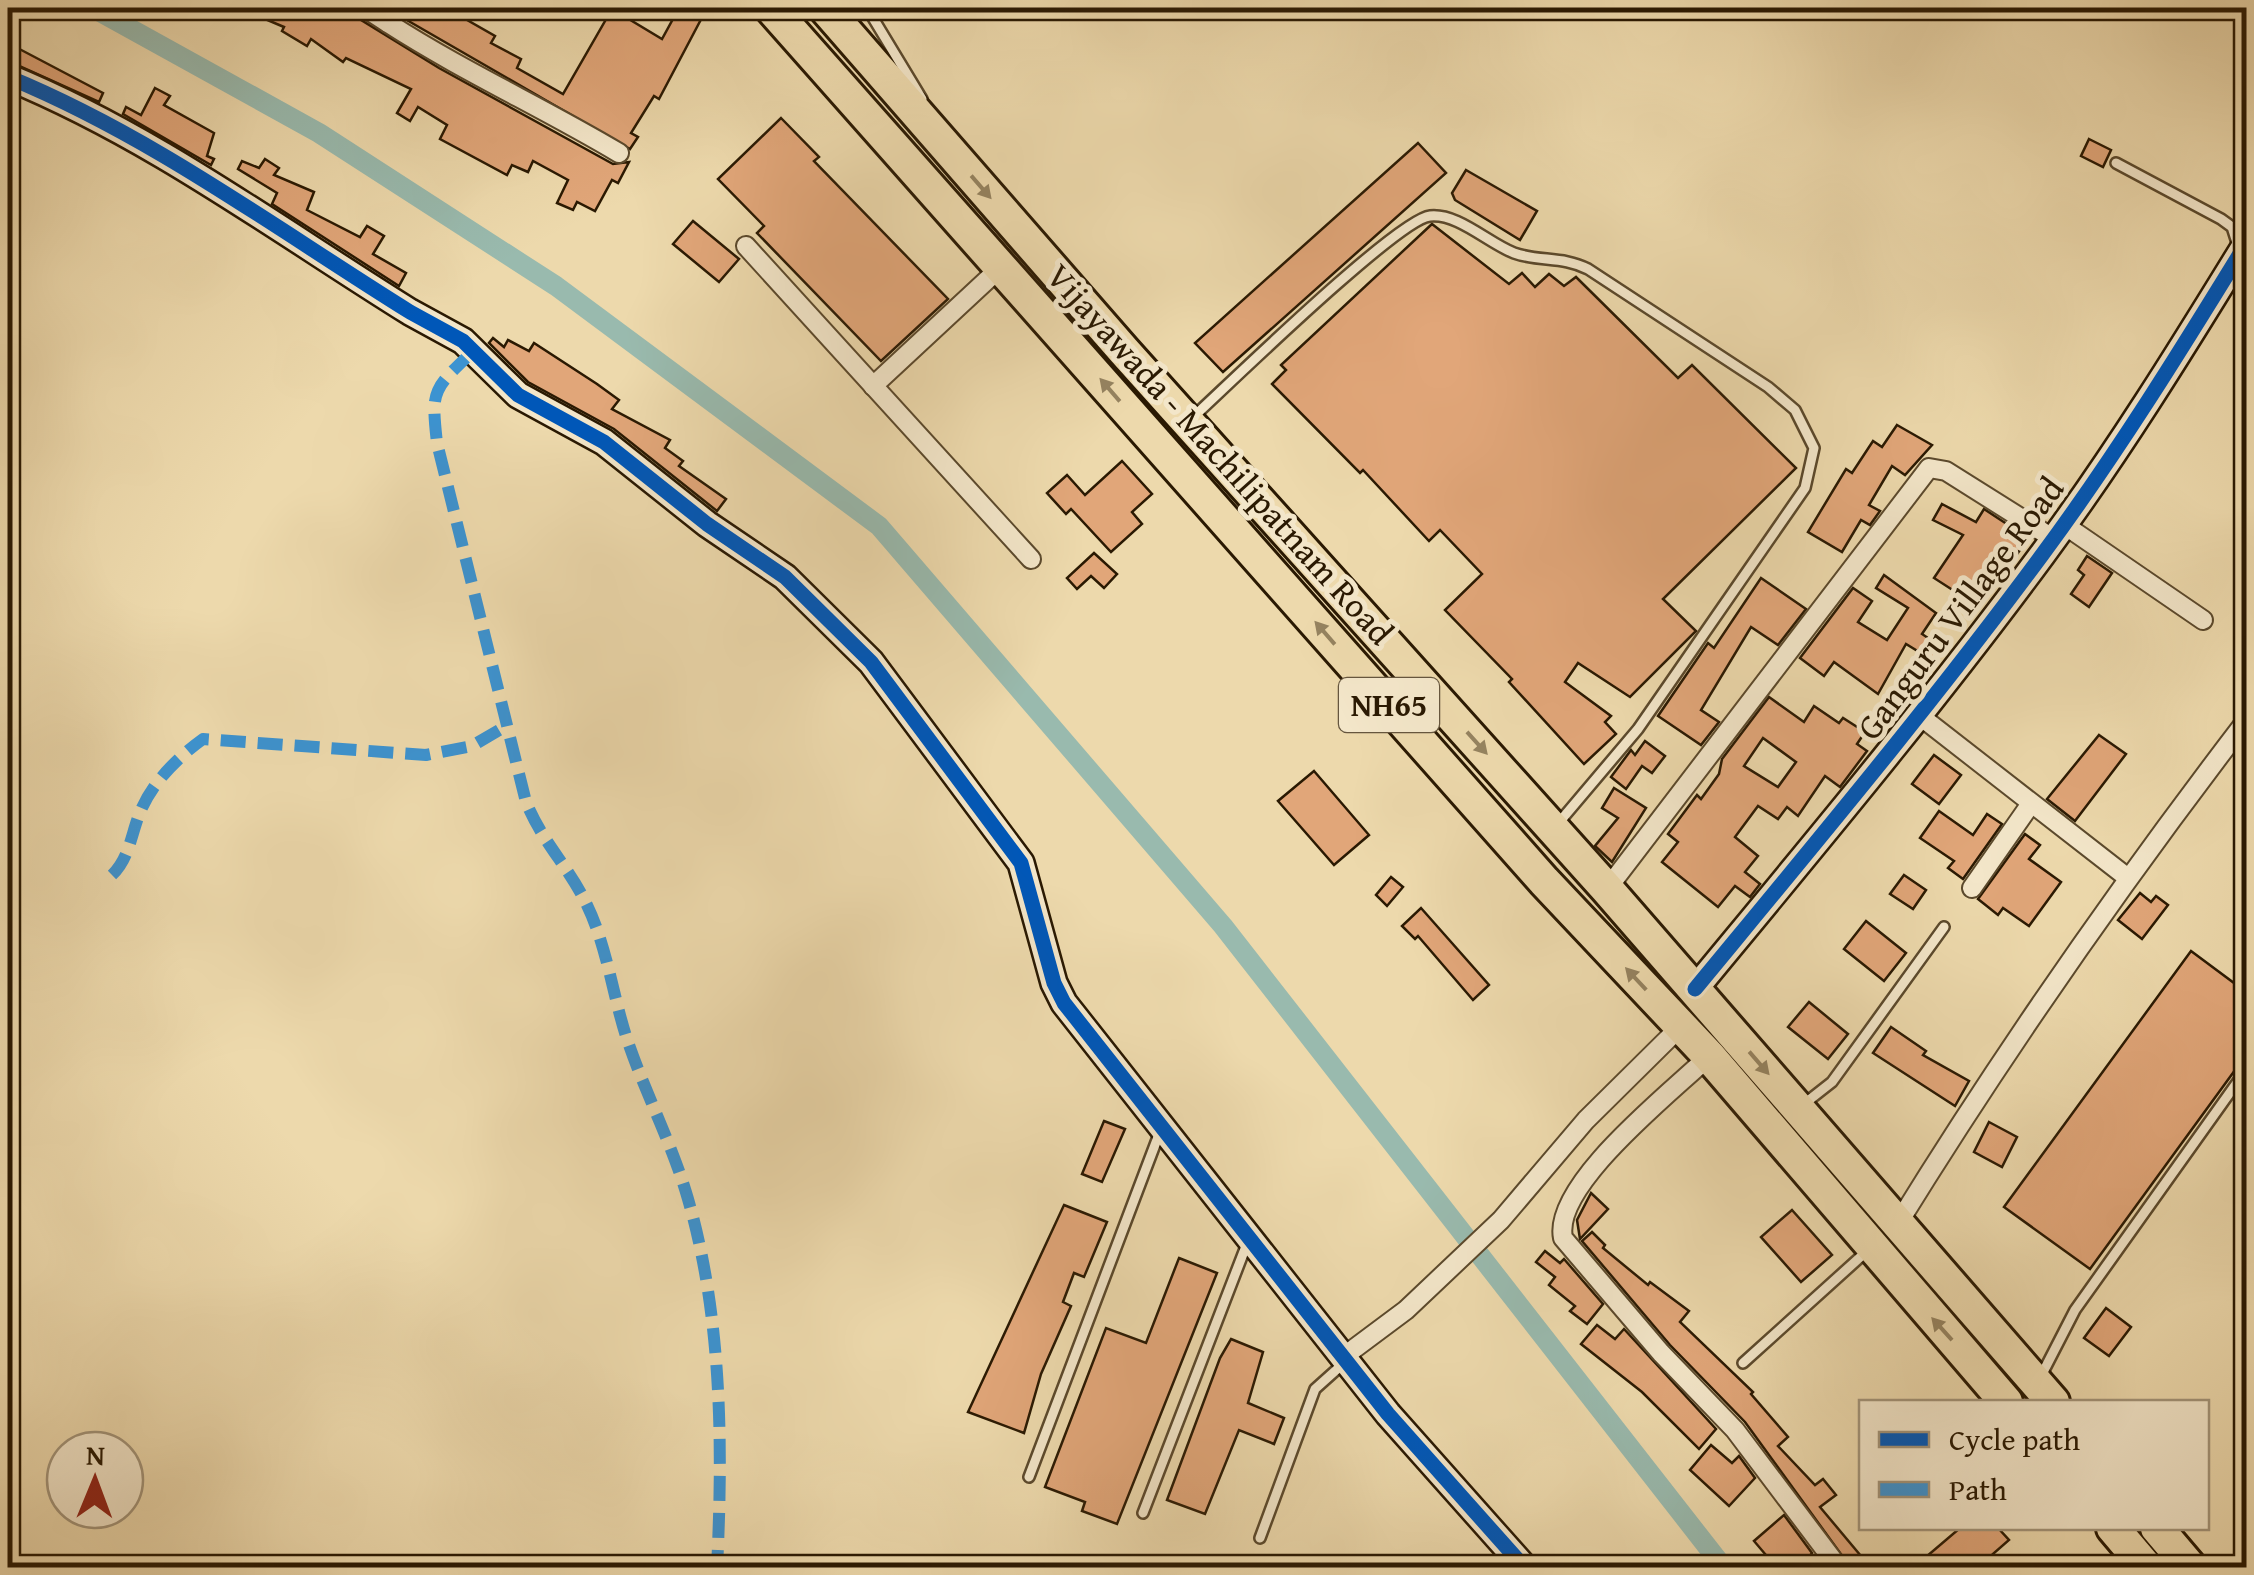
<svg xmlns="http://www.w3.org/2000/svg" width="2254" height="1575" font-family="'Gentium Book Plus',serif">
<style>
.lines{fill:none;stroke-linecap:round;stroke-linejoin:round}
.canal{stroke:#99baae;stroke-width:20}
.building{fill:#e1a679;stroke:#2a1902;stroke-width:2.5;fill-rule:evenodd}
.lane-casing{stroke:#5b492c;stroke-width:14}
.street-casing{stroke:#5b492c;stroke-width:22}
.secondary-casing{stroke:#2a1902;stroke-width:30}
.highway-casing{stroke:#2a1902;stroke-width:38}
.lane{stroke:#f3e6c9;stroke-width:9}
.street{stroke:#f3e6c9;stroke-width:18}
.secondary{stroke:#f3e6c9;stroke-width:25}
.highway{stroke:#edd9ac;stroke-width:32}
.quiet{stroke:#3c93d1;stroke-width:12;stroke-dasharray:25 12;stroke-linecap:butt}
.cycleway-casing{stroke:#f3e6c9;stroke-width:21}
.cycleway{stroke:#0057b8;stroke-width:15}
.oneway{fill:#958360}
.labels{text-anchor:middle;stroke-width:10;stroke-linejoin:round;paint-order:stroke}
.shield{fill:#f3e6c9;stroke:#66563e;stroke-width:2.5}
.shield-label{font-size:32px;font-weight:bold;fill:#2a1902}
.street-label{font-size:35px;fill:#2a1902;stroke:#f3e6c9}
</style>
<rect width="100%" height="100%" fill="#edd9ac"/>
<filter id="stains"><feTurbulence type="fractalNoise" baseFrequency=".002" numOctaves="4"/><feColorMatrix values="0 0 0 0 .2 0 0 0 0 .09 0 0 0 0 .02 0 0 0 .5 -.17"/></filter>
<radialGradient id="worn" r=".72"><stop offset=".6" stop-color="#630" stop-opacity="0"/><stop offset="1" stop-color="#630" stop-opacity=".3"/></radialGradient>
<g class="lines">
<polyline class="canal" points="93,8 319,133 556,286 879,526 1223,926 1724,1568"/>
</g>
<g class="building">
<polygon points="239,8 353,8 358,18 439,68 613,164 629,162 618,183 612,180 595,211 577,202 573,210 557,203 568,180 533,161 528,172 512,165 507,175 440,139 447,125 418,107 410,121 397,113 411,89 346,58 343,62 311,39 307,46 282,31 284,27"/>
<polygon points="409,8 446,8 495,36 491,43 521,59 517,68 563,94 612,9 662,39 679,8 707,8 659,99 654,96 631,133 638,137 630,149 405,19"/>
<polygon points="8,43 103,93 99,102 8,61"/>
<polygon points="155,88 170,96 164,105 214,133 207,156 214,159 211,165 123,114 126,107 141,115"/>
<polygon points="781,118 819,157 814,161 948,299 881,361 757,233 764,226 718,179"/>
<polygon points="2089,139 2111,150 2103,167 2081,156"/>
<polygon points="1418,143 1446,173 1223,372 1195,343"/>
<polygon points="265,159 279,168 274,175 314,192 307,210 360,237 367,226 384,236 373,254 406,273 399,286 272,204 277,193 238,169 242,161 259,168"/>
<polygon points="1466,170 1537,211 1520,240 1455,200 1452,193"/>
<polygon points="693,221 739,259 719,282 673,244"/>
<polygon points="1432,224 1509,284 1522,273 1535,287 1549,274 1564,286 1576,277 1678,378 1692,365 1796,468 1663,599 1696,631 1630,697 1578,663 1565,682 1611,716 1605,722 1616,734 1584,764 1509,682 1512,679 1445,610 1482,574 1440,530 1429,541 1363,470 1360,473 1272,384 1286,370 1281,365"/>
<polygon points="493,338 504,347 508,340 529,351 534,343 597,384 619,400 612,409 670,440 665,448 683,461 679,466 726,499 717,511 614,429 528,382 489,343"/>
<polygon points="1897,425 1932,445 1905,475 1892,466 1869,505 1880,511 1870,525 1861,520 1842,552 1808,532 1846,469 1852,473 1873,441 1882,447"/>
<polygon points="1122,461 1152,494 1132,512 1142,524 1111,552 1071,509 1066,514 1047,493 1067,475 1085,495"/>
<polygon points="1942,504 1976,522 1984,509 2028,538 2001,578 1996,574 1976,605 1934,578 1963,535 1933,520"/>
<polygon points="1094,553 1117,574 1104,588 1091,576 1077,589 1067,578"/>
<polygon points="2087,556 2112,573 2089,607 2071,594 2084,575 2078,570"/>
<polygon points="1884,575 1936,613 1922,634 1943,648 1934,661 1906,644 1878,694 1834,662 1824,676 1800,658 1853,588 1872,601 1858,622 1887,640 1908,608 1876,588"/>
<polygon points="1761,578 1806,609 1778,645 1751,627 1701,710 1719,722 1701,745 1658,716 1708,643 1714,648"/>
<path d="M1769 697 1804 722 1814 706 1839 723 1843 718 1865 732 1857 744 1867 751 1840 787 1825 776 1798 816 1787 807 1778 819 1758 806 1735 837 1758 856 1745 872 1760 884 1750 897 1735 886 1718 907 1662 862 1678 842 1668 834 1697 795 1701 799 1719 774 1722 759ZM1763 738 1796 762 1778 787 1744 766Z"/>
<polygon points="2099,735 2126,754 2075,821 2047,799"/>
<polygon points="1645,741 1665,756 1652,773 1642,766 1626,789 1611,777 1631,750 1635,755"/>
<polygon points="1934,755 1961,775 1939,804 1912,784"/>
<polygon points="1314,771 1369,835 1334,865 1278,801"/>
<polygon points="1614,788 1646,808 1612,862 1595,846 1618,818 1602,808"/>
<polygon points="1939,811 1973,835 1987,814 2002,824 1963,879 1948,868 1954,861 1920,838"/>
<polygon points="2025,834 2040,845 2029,859 2061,882 2029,926 2003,908 1998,915 1978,899"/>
<polygon points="1904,875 1926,890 1913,909 1890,894"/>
<polygon points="1391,877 1403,887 1387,906 1376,895"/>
<polygon points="2140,893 2151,902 2156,896 2168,905 2142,939 2118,920"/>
<polygon points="1421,908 1489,985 1473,1000 1418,936 1415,939 1402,926"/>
<polygon points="1866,921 1906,953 1884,981 1844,949"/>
<polygon points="2191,951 2246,992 2246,1055 2090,1269 2004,1207"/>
<polygon points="1809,1002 1848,1034 1828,1059 1788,1027"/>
<polygon points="1891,1027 1926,1051 1923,1055 1969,1081 1955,1106 1873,1053"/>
<polygon points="1104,1121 1125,1129 1102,1182 1082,1174"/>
<polygon points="1989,1122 2017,1137 2002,1167 1974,1152"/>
<polygon points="1591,1193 1608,1209 1580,1239 1577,1220"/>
<polygon points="1064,1205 1107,1222 1084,1277 1074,1273 1063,1302 1071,1306 1041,1374 1024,1433 968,1412"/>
<polygon points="1792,1210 1832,1255 1801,1282 1761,1237"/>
<polygon points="1592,1232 1605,1245 1603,1248 1648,1285 1650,1282 1689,1311 1680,1322 1753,1392 1751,1394 1788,1437 1778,1446 1815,1485 1823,1479 1836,1495 1820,1507 1871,1568 1851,1568 1745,1422 1670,1345 1582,1241"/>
<polygon points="1545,1251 1560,1263 1564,1259 1603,1304 1587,1324 1570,1311 1575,1306 1549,1285 1555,1277 1536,1262"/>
<polygon points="1179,1258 1217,1273 1117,1524 1082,1511 1085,1502 1045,1487 1106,1328 1146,1343"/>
<polygon points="2106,1308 2131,1327 2109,1356 2084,1338"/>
<polygon points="1597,1325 1615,1339 1624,1329 1716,1429 1699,1449 1642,1392 1581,1344"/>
<polygon points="1231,1339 1263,1352 1248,1403 1284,1418 1274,1444 1239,1430 1205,1514 1167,1500 1220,1358"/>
<polygon points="1711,1445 1732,1463 1739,1456 1755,1478 1729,1506 1690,1470"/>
<polygon points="1784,1515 1812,1553 1800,1568 1777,1568 1754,1541"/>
<polygon points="1960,1528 1998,1528 2009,1540 1977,1568 1913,1568"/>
</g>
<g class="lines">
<defs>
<g id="lane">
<polyline points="867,8 922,99"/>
<polyline points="2116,163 2221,219 2232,227 2238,246"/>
<path d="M1191 419C1226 387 1398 219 1430 216 1458 213 1488 243 1514 253 1539 262 1563 256 1588 269L1768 387 1795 410 1814 448 1805 488 1638 729 1556 826"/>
<polyline points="1804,1104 1832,1082 1944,927"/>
<polyline points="1743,1363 1867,1251"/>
<polyline points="2040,1378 2075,1310 2246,1070"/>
<polyline points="1029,1477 1161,1129"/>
<polyline points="1143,1513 1248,1241"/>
<polyline points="1260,1538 1315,1389 1344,1363"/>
</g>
<g id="street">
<polyline points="365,8 388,23 397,8"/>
<path d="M388 23C464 72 542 107 619 153"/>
<polyline points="746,246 1031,559"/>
<polyline points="873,386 1001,267"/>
<polyline points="2063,524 2203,620"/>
<polyline points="1920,716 2128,878"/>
<polyline points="1972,888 2030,805"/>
<polyline points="1607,889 1929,468 1946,471 2054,539"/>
<path d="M1709 1056C1672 1092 1552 1185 1563 1238L1661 1353 1735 1430 1839 1568"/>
<path d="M1897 1225C2005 1050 2121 884 2246 721"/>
<polyline points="1343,1357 1406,1310 1501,1220 1586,1120 1681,1026"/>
</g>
<g id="secondary">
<path d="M8 77C152 136 278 230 410 312L463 341 518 395 604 442 707 524 785 577 871 662 1021 863 1054 983 1064 1003 1388 1414 1525 1568"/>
<path d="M1695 989C1813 846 1932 704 2042 555 2116 455 2181 350 2246 244"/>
</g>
<g id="highway">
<polyline points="771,8 1544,881 1709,1056 2006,1402"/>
<polyline points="825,8 1124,351 1607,889 2053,1402"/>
<polyline points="2113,1528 2147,1568"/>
<polyline points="2157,1528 2191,1568"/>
</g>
</defs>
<use href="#lane" class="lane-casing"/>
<use href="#street" class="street-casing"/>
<use href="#secondary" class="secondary-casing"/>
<use href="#highway" class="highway-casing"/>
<use href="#lane" class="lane"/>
<use href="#street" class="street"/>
<use href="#secondary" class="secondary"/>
<use href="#highway" class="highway"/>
<g class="quiet">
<path d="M471 353C433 390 431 389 437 443L526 802C542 841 566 864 584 899 606 941 612 992 626 1036 644 1091 672 1143 688 1199 722 1316 723 1446 717 1568"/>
<path d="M112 875C130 858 131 833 141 810 153 782 178 757 203 739L426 755 472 746 506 726"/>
</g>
<defs>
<g id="cycleway">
<path d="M8 77C152 136 278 230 410 312L463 341 518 395 604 442 707 524 785 577 871 662 1021 863 1054 983 1064 1003 1388 1414 1525 1568"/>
<path d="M1695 989C1813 846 1932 704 2042 555 2116 455 2181 350 2246 244"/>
</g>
</defs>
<use href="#cycleway" class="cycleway-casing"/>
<use href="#cycleway" class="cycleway"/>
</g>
<defs><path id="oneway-solid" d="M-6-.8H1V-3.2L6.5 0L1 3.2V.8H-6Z" transform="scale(2.5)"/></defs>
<g class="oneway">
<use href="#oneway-solid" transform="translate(981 187) rotate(49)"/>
<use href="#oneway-solid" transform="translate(1110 390) rotate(-131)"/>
<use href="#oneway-solid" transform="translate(1325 633) rotate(-131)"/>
<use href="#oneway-solid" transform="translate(1477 743) rotate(48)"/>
<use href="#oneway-solid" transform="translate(1636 979) rotate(-133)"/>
<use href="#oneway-solid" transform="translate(1759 1063) rotate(49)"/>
<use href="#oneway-solid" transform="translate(1942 1329) rotate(-132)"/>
</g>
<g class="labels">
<rect class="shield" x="1339" y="678" width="100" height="54" rx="8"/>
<g class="shield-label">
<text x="1389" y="716">NH65</text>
</g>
<g class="street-label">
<text transform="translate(1220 454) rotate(48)" y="12">Vijayawada - Machilipatnam Road</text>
<text transform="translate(1960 608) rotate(-53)" y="12">Ganguru Village Road</text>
</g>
</g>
<rect width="2254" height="1575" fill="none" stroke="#edd9ac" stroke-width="40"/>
<rect x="10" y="10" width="2234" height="1555" fill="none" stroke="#2a1902" stroke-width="5"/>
<rect x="20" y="20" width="2214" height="1535" fill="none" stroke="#2a1902" stroke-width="2.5"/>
<rect x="1859" y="1400" width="350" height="130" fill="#f3e6c9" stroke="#a39479" stroke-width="2.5"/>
<rect x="1879" y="1432" width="50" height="15" fill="#0057b8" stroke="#a39479" stroke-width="2.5"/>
<text x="1949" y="1450" font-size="30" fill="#2a1902">Cycle path</text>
<rect x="1879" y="1482" width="50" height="15" fill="#3c93d1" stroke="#a39479" stroke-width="2.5"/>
<text x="1949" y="1500" font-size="30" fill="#2a1902">Path</text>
<g transform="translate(95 1480) rotate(1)"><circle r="48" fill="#f3e6c9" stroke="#a39479" stroke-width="2.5"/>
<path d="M0-8L18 38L0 25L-18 38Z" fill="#8f2418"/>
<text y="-15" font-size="28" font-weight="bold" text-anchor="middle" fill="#2a1902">N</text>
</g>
<rect width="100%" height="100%" filter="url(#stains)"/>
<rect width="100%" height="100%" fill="url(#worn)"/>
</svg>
